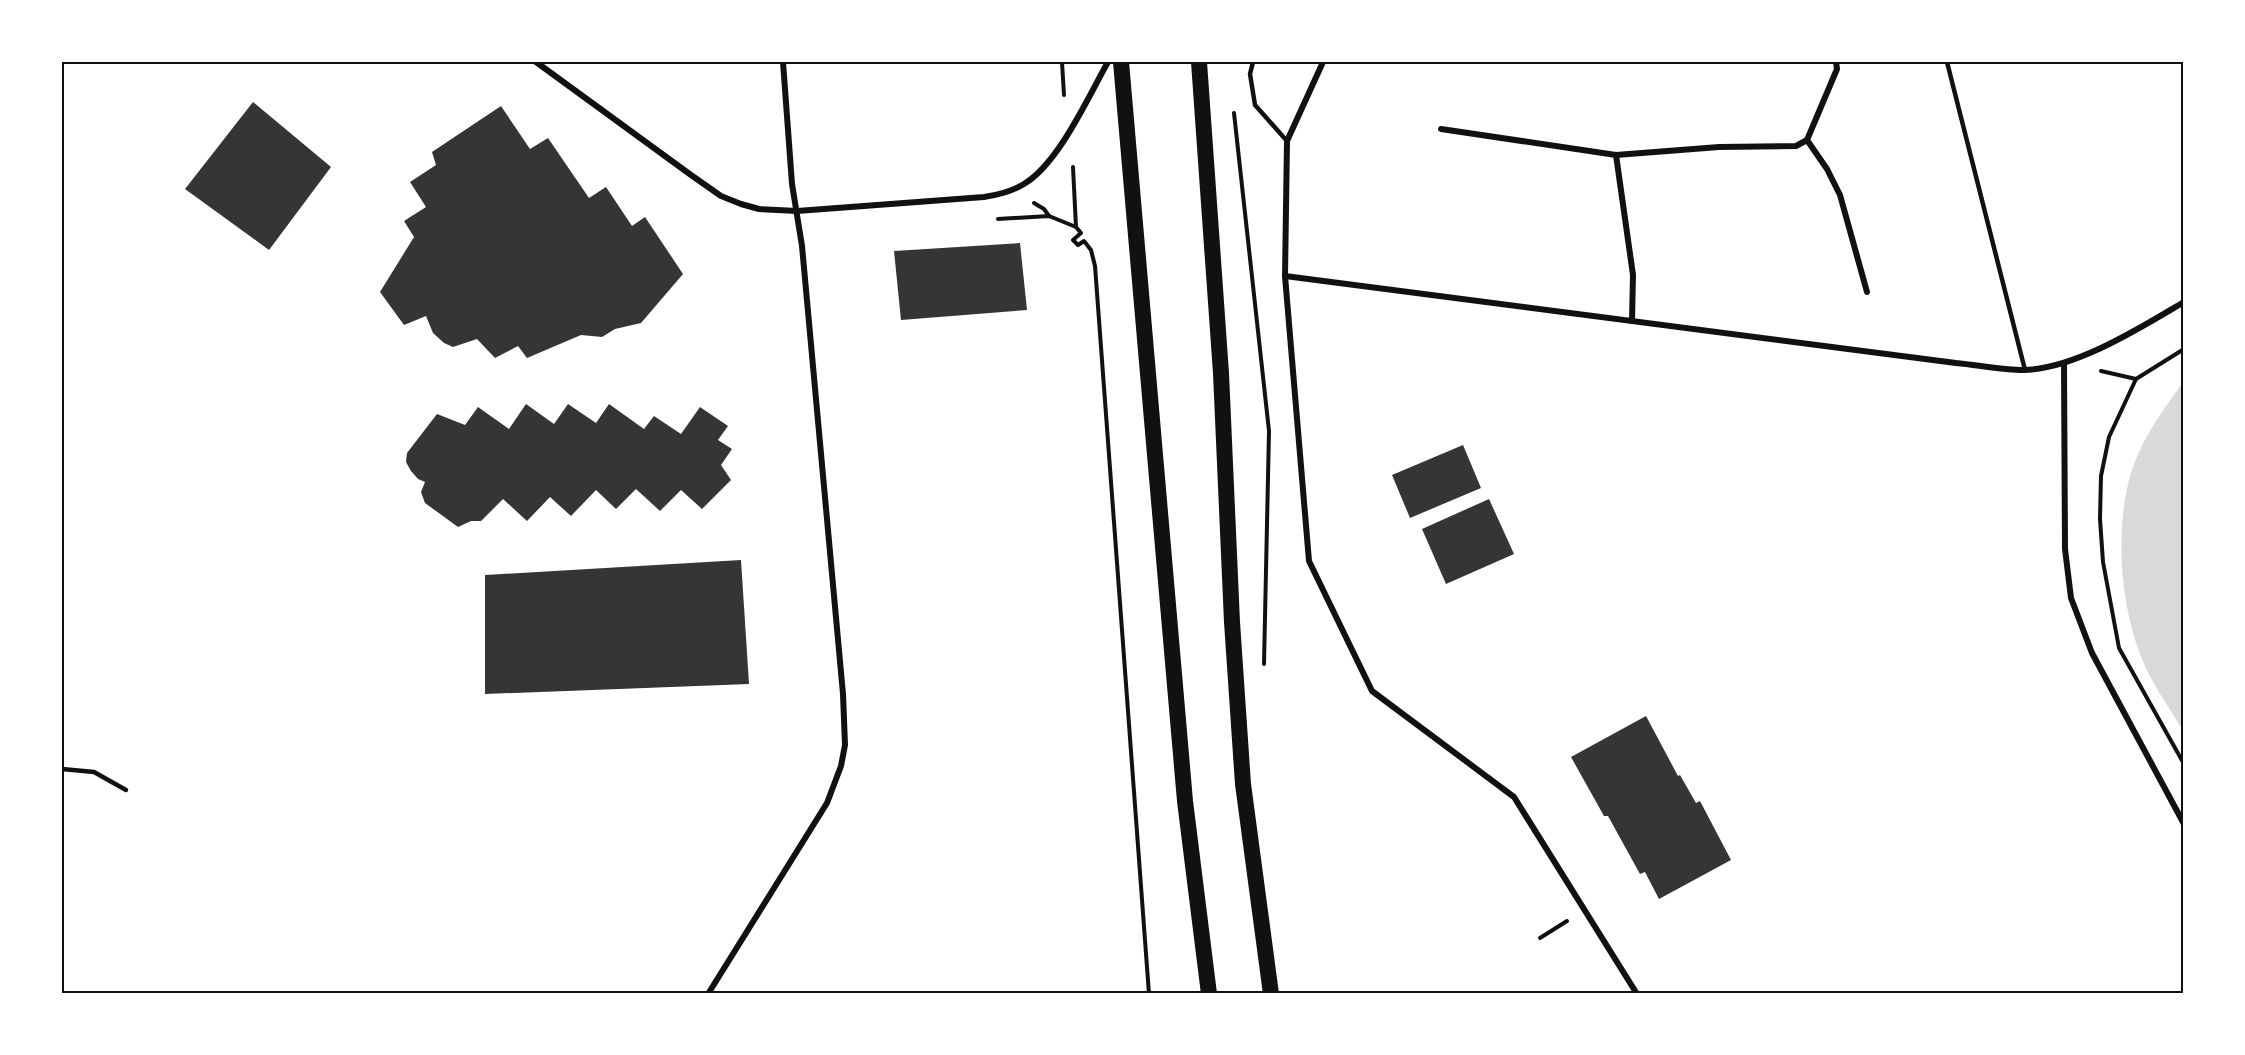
<svg xmlns="http://www.w3.org/2000/svg" width="2245" height="1055" font-family="Inter,sans-serif">
<style>
.water{fill:#d9d9d9}
.building{fill:#353535}
.lines{fill:none;stroke-linecap:round;stroke-linejoin:round}
.path{stroke:#111;stroke-width:4}
.service{stroke:#111;stroke-width:4.5}
.minor{stroke:#111;stroke-width:6}
.trunk{stroke:#111;stroke-width:16}
.neatline{fill:none;stroke:#111;stroke-width:2}
</style>
<rect width="100%" height="100%" fill="#fff"/>
<path class="water" d="M2183 382V730C2168 706 2150 681 2140 654 2119 599 2114 520 2134 464 2145 434 2165 408 2183 382Z"/>
<g class="building">
<polygon points="253,102 331,167 269,250 185,189"/>
<polygon points="501,106 530,149 548,138 589,198 606,187 632,226 645,217 683,274 641,323 615,329 602,337 581,335 527,358 518,346 495,358 477,339 453,347 444,343 433,333 426,316 404,325 380,292 414,237 404,221 426,207 410,182 436,165 432,152"/>
<polygon points="1020,243 1027,310 901,320 894,251"/>
<polygon points="526,404 554,424 568,404 596,423 609,404 644,429 654,416 681,434 700,407 728,426 718,440 732,449 721,465 731,480 702,509 681,490 660,511 636,489 616,509 596,490 571,516 550,497 527,521 503,499 481,521 471,521 458,527 425,503 421,492 425,482 418,479 411,471 406,462 407,453 437,414 465,425 478,407 509,429"/>
<polygon points="1463,445 1481,488 1410,518 1392,475"/>
<polygon points="1489,499 1514,554 1446,584 1422,529"/>
<polygon points="741,560 749,684 485,694 485,575"/>
<polygon points="1646,716 1678,776 1680,775 1696,803 1700,801 1731,860 1659,899 1645,872 1640,874 1608,816 1604,816 1571,757"/>
</g>
<g class="lines">
<g class="path">
<polyline points="1062,62 1064,95"/>
<polyline points="1234,113 1269,431 1264,664"/>
<polyline points="1073,167 1076,227 1081,233 1073,240 1078,245 1084,241 1091,250 1095,266 1149,994"/>
<polyline points="1034,203 1044,209 1049,216"/>
<polyline points="998,219 1049,216 1076,227"/>
<polyline points="2101,371 2136,379 2109,437 2101,476 2100,519 2103,562 2119,648 2184,764"/>
<polyline points="2136,379 2184,349"/>
<polyline points="1540,938 1567,921"/>
</g>
<g class="service">
<polyline points="1253,62 1250,74 1255,105 1287,141"/>
<polyline points="1947,62 2025,370"/>
<polyline points="62,769 94,772 126,790"/>
</g>
<g class="minor">
<path d="M536 62 691 175 721 196 741 204 759 209 797 211 984 197C998 195 1011 192 1024 184 1059 163 1088 97 1108 62"/>
<polyline points="1323,62 1287,141 1285,276 1309,561 1372,691 1514,797 1637,994"/>
<polyline points="1836,62 1837,69 1807,140 1827,169 1840,195 1867,292"/>
<polyline points="1441,129 1616,155 1719,147 1796,146 1807,140"/>
<polyline points="1616,155 1633,275 1632,321"/>
<path d="M1285 276 1956 363C1978 365 2002 370 2024 370 2075 369 2140 328 2184 302"/>
<polyline points="2064,364 2065,549 2071,598 2092,653 2184,824"/>
<polyline points="708,994 827,803 841,766 845,745 843,694 802,246 792,184 783,62"/>
</g>
<g class="trunk">
<polyline points="1121,62 1185,801 1209,994"/>
<polyline points="1199,62 1221,373 1232,622 1243,784 1271,994"/>
</g>
</g>
<rect width="2245" height="1055" fill="none" stroke="#ffffff" stroke-width="126"/>
<rect x="63" y="63" width="2119" height="929" class="neatline"/>
</svg>
